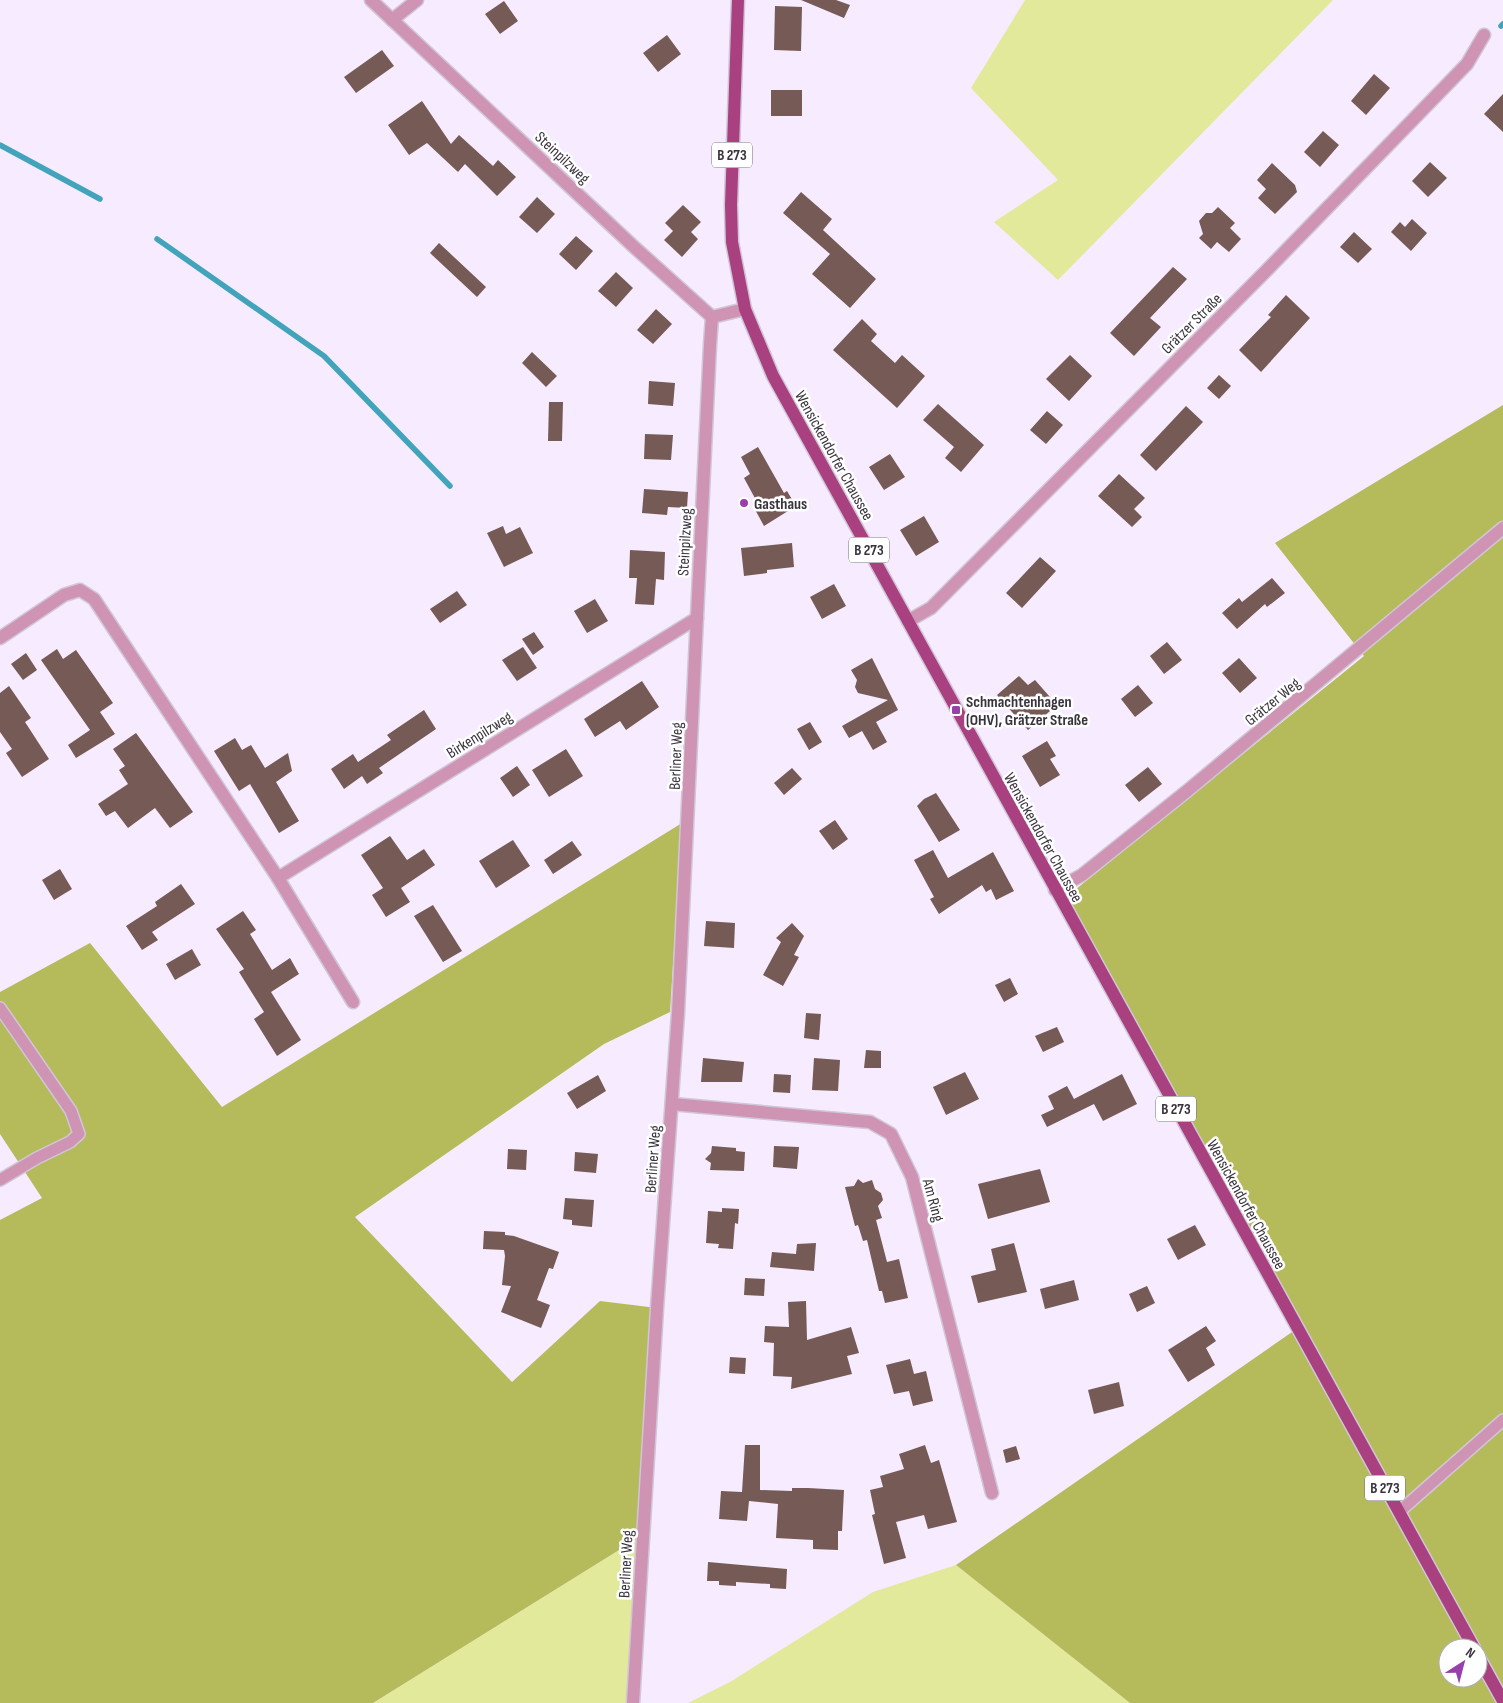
<svg xmlns="http://www.w3.org/2000/svg" width="1503" height="1703" font-family="'Sofia Sans Condensed',sans-serif">
<style>
.green{fill:#e3e99b}
.forest{fill:#b5ba5b;fill-rule:evenodd}
.lines{fill:none;stroke-linecap:round;stroke-linejoin:round}
.stream{stroke:#41a4ba;stroke-width:5.5}
.building{fill:#755a56}
.lane-casing{stroke:#d0c6d8;stroke-width:14}
.street-casing{stroke:#d0c6d8;stroke-width:15}
.primary-casing{stroke:#d0c6d8;stroke-width:15}
.lane{stroke:#cf94b3;stroke-width:11}
.street{stroke:#cf94b3;stroke-width:12}
.primary{stroke:#a94180;stroke-width:12}
.poi-dot{fill:#983fab;stroke:#fff;stroke-width:2}
.labels{text-anchor:middle;stroke-width:5;stroke-linejoin:round;paint-order:stroke}
.shield{fill:#fff;stroke:#747077;stroke-width:1}
.shield-label{font-size:15px;font-weight:bold;fill:#39333d}
.street-label{font-size:16px;fill:#39333d;stroke:#fff}
.poi-label{font-size:16px;font-weight:bold;fill:#39333d;stroke:#fff;text-anchor:start}
</style>
<rect width="100%" height="100%" fill="#f6ebff"/>
<g class="green">
<polygon points="1025,0 1333,0 1058,280 994,222 1058,180 971,88"/>
<polygon points="640,1537 631,1703 373,1703"/>
<polygon points="956,1565 1130,1703 688,1703 730,1682 873,1592"/>
</g>
<g class="forest">
<path d="M1503 405V1703H1130L956 1565 1295 1330 1065 898 1364 656 1275 543ZM1448 1648H1478V1678H1448Z"/>
<polygon points="682,823 670,1012 604,1044 355,1217 512,1382 600,1301 657,1308 640,1537 373,1703 0,1703 0,1220 42,1198 0,1134 0,992 90,943 222,1107"/>
</g>
<g class="lines">
<g class="stream">
<polyline points="1501,26 1503,24"/>
<polyline points="0,145 100,199"/>
<polyline points="157,239 324,356 450,486"/>
</g>
</g>
<g class="building">
<polygon points="801,0 836,0 850,5 844,18"/>
<polygon points="504,1 518,21 500,34 485,14"/>
<polygon points="775,6 802,7 801,51 774,50"/>
<polygon points="667,35 681,54 658,72 643,53"/>
<polygon points="382,50 394,66 356,93 344,77"/>
<polygon points="1374,74 1390,88 1366,115 1351,101"/>
<rect x="771" y="90" width="31" height="26"/>
<polygon points="1503,94 1503,132 1484,114"/>
<polygon points="422,101 451,144 459,135 493,166 498,160 516,177 497,196 465,164 458,172 427,143 409,155 388,125"/>
<polygon points="1323,131 1339,145 1320,167 1304,152"/>
<polygon points="1430,162 1447,178 1428,197 1412,181"/>
<polygon points="1272,163 1295,185 1297,192 1275,214 1258,198 1266,189 1257,180"/>
<polygon points="801,192 832,219 823,230 876,279 850,308 812,274 830,254 783,213"/>
<polygon points="537,197 555,214 537,233 519,217"/>
<polygon points="683,205 701,222 691,232 698,239 682,257 664,240 673,231 665,223"/>
<polygon points="1218,207 1235,223 1230,228 1241,239 1229,252 1217,242 1211,249 1199,238 1203,234 1199,221 1206,213 1212,213"/>
<polygon points="1412,219 1427,233 1411,251 1391,232 1400,222 1405,227"/>
<polygon points="1354,232 1372,249 1358,263 1340,247"/>
<polygon points="576,236 593,251 576,270 559,254"/>
<polygon points="439,243 486,287 477,297 430,253"/>
<polygon points="1173,267 1187,279 1150,318 1161,327 1134,356 1110,333"/>
<polygon points="616,272 633,288 616,307 598,291"/>
<polygon points="1286,295 1310,318 1261,372 1239,350 1271,317 1268,315"/>
<polygon points="656,309 672,324 653,344 637,330"/>
<polygon points="862,319 877,334 871,341 895,363 902,355 925,376 897,408 833,350"/>
<polygon points="532,352 557,376 546,387 522,363"/>
<polygon points="1070,355 1092,376 1069,401 1046,379"/>
<polygon points="1219,375 1231,386 1219,399 1207,388"/>
<polygon points="649,381 675,383 673,406 648,404"/>
<polygon points="549,402 563,402 562,441 548,441"/>
<polygon points="938,404 984,445 961,472 945,458 954,447 923,420"/>
<polygon points="1186,406 1203,422 1156,471 1140,455"/>
<polygon points="1047,411 1063,425 1046,444 1030,430"/>
<polygon points="645,434 673,435 671,460 644,459"/>
<polygon points="758,447 784,493 787,491 796,506 764,526 752,504 757,502 744,478 750,474 741,457"/>
<polygon points="890,454 905,477 884,490 869,467"/>
<polygon points="1119,474 1145,498 1134,509 1142,517 1132,527 1098,496"/>
<polygon points="644,489 688,492 687,508 668,507 667,515 642,513"/>
<polygon points="924,516 939,542 916,556 900,530"/>
<polygon points="503,526 506,534 520,527 533,553 504,567 487,533"/>
<polygon points="792,543 794,567 767,570 767,573 744,576 741,548"/>
<polygon points="630,550 665,552 664,580 656,579 654,605 635,604 637,578 629,578"/>
<polygon points="1040,557 1056,571 1022,608 1006,593"/>
<polygon points="1272,578 1285,593 1267,607 1265,604 1237,629 1222,613 1239,598 1242,602"/>
<polygon points="834,584 846,606 822,619 810,597"/>
<polygon points="457,591 467,605 440,623 430,609"/>
<polygon points="595,599 608,621 587,633 574,611"/>
<polygon points="534,632 544,647 533,655 522,639"/>
<polygon points="1167,642 1182,660 1164,674 1150,656"/>
<polygon points="523,647 537,668 517,681 502,660"/>
<polygon points="57,649 63,659 76,650 113,703 100,712 115,734 76,758 68,745 90,730 41,660"/>
<polygon points="26,653 37,670 23,680 11,664"/>
<polygon points="872,658 898,710 876,722 887,742 873,750 862,731 849,738 842,726 888,700 858,693 855,687 857,680 851,670"/>
<polygon points="1239,658 1257,678 1240,693 1222,673"/>
<polygon points="1019,676 1028,685 1035,680 1057,705 1028,730 997,695"/>
<polygon points="642,681 659,707 626,730 620,721 595,737 584,719"/>
<polygon points="1138,685 1153,703 1135,717 1121,699"/>
<polygon points="9,686 31,718 25,722 49,759 22,777 6,753 12,749 0,732 0,693"/>
<polygon points="424,710 436,729 379,768 383,773 367,784 362,776 344,789 331,769 353,754 358,762 391,740 387,735"/>
<polygon points="810,722 822,742 809,750 797,729"/>
<polygon points="136,733 193,812 170,828 155,808 128,828 115,811 106,816 98,804 128,784 119,770 125,766 113,749"/>
<polygon points="235,738 242,750 251,745 265,768 288,753 292,771 276,782 299,821 279,833 250,784 239,791 214,751"/>
<polygon points="1047,741 1056,756 1050,759 1060,775 1040,787 1022,756"/>
<polygon points="566,749 583,776 549,797 532,770"/>
<polygon points="517,766 530,785 513,797 500,778"/>
<polygon points="1148,767 1162,784 1139,802 1125,785"/>
<polygon points="792,768 802,779 784,795 774,783"/>
<polygon points="936,793 960,830 939,842 917,806 924,799"/>
<polygon points="835,820 848,839 833,850 819,831"/>
<polygon points="390,836 407,860 424,849 435,865 401,888 410,902 386,917 372,895 383,888 361,855"/>
<polygon points="513,840 530,866 496,888 479,861"/>
<polygon points="572,841 582,855 553,874 544,860"/>
<polygon points="933,850 948,878 993,852 1014,891 996,900 991,889 986,892 982,885 939,914 930,899 934,897 914,860"/>
<polygon points="60,869 72,889 54,900 42,880"/>
<polygon points="181,884 195,904 152,932 158,940 142,950 126,926 157,906 155,902"/>
<polygon points="433,905 462,951 443,962 414,916"/>
<polygon points="243,911 256,930 250,934 272,970 290,958 299,974 271,992 301,1040 277,1056 254,1019 264,1012 239,972 244,969 216,929"/>
<polygon points="706,921 735,923 734,948 704,946"/>
<polygon points="792,923 804,936 794,955 799,957 783,986 763,975 781,942 776,938"/>
<polygon points="192,949 201,965 175,980 166,964"/>
<polygon points="1010,978 1018,994 1004,1002 995,985"/>
<polygon points="806,1013 821,1014 819,1040 804,1038"/>
<polygon points="1057,1027 1064,1042 1043,1052 1035,1036"/>
<polygon points="866,1050 881,1051 881,1068 864,1068"/>
<polygon points="703,1058 744,1062 742,1082 701,1082"/>
<polygon points="814,1058 840,1060 838,1091 812,1090"/>
<polygon points="965,1072 979,1099 946,1115 933,1087"/>
<polygon points="774,1074 791,1075 790,1093 773,1092"/>
<polygon points="1122,1074 1137,1104 1103,1121 1094,1104 1047,1127 1041,1115 1054,1109 1048,1096 1067,1086 1074,1099"/>
<polygon points="598,1075 606,1091 577,1109 567,1093"/>
<polygon points="712,1146 736,1148 736,1151 745,1152 744,1171 710,1170 711,1163 705,1159 711,1153"/>
<polygon points="774,1146 799,1147 797,1169 773,1167"/>
<polygon points="508,1149 527,1150 526,1170 507,1169"/>
<polygon points="575,1152 598,1154 596,1173 574,1171"/>
<polygon points="1040,1169 1050,1202 988,1219 978,1184"/>
<polygon points="858,1179 863,1183 872,1180 875,1189 881,1193 883,1200 878,1206 882,1218 876,1220 887,1262 899,1259 908,1298 885,1303 882,1291 879,1291 867,1240 863,1241 858,1225 855,1226 845,1187 854,1186"/>
<polygon points="565,1198 594,1200 592,1227 572,1225 572,1220 563,1219"/>
<polygon points="722,1208 739,1209 738,1224 735,1223 733,1249 718,1248 719,1244 706,1243 708,1211 722,1212"/>
<polygon points="1195,1225 1206,1245 1178,1260 1167,1239"/>
<polygon points="484,1231 505,1232 505,1235 514,1236 559,1252 553,1269 549,1268 537,1300 550,1305 541,1328 501,1312 511,1286 502,1285 505,1256 504,1250 483,1249"/>
<polygon points="816,1243 814,1271 770,1267 772,1252 796,1254 797,1244"/>
<polygon points="1014,1243 1027,1292 978,1303 971,1276 996,1270 991,1249"/>
<polygon points="745,1278 765,1279 764,1296 744,1295"/>
<polygon points="1074,1280 1079,1300 1045,1309 1040,1289"/>
<polygon points="1147,1286 1155,1303 1137,1312 1129,1294"/>
<polygon points="806,1301 807,1340 851,1327 859,1353 847,1356 852,1374 791,1389 792,1377 773,1376 774,1343 764,1342 765,1326 789,1327 788,1302"/>
<polygon points="1206,1326 1216,1341 1206,1348 1215,1365 1188,1382 1168,1350"/>
<polygon points="730,1357 746,1358 745,1374 729,1373"/>
<polygon points="910,1359 914,1374 926,1371 933,1401 913,1406 909,1391 894,1394 886,1365"/>
<polygon points="1119,1382 1124,1406 1094,1414 1088,1390"/>
<polygon points="745,1445 760,1445 760,1490 792,1491 792,1488 808,1488 844,1490 842,1531 838,1531 838,1550 813,1549 813,1540 776,1538 778,1504 749,1501 747,1521 719,1519 721,1491 742,1492"/>
<polygon points="925,1445 931,1463 939,1460 957,1522 928,1529 924,1515 896,1522 906,1558 884,1564 872,1515 875,1514 870,1490 883,1487 880,1476 904,1469 899,1454"/>
<polygon points="1016,1446 1020,1459 1006,1463 1003,1450"/>
<polygon points="708,1562 787,1569 786,1589 770,1588 770,1584 736,1582 736,1586 719,1585 719,1581 707,1581"/>
</g>
<g class="lines">
<defs>
<g id="lane">
<polyline points="0,1008 71,1111 79,1134 70,1142 37,1158 0,1180"/>
<polyline points="1399,1512 1503,1420"/>
</g>
<g id="street">
<polyline points="371,0 633,246 712,317"/>
<polyline points="392,20 417,0"/>
<polyline points="908,621 931,608 1266,271 1467,64 1484,35"/>
<polyline points="0,638 64,595 80,590 94,599 278,878 697,618"/>
<polyline points="278,878 353,1002"/>
<polyline points="1055,890 1082,875 1187,791 1503,528"/>
<polyline points="672,1104 870,1122 891,1134 912,1177 992,1493"/>
<polyline points="633,1703 657,1308 678,1013 710,345 712,317 745,309"/>
</g>
<g id="primary">
<polyline points="738,0 731,205 732,242 745,309 773,376 1474,1648"/>
<polyline points="1478,1656 1503,1701"/>
</g>
</defs>
<use href="#lane" class="lane-casing"/>
<use href="#street" class="street-casing"/>
<use href="#primary" class="primary-casing"/>
<use href="#lane" class="lane"/>
<use href="#street" class="street"/>
<use href="#primary" class="primary"/>
</g>
<g class="poi-dot">
<circle cx="744" cy="503" r="5"/>
<rect x="951" y="705" width="10" height="10" rx="2.5"/>
</g>
<g class="labels">
<g class="shield">
<rect x="712" y="142.5" width="40" height="25" rx="4"/>
<rect x="849" y="537.5" width="40" height="25" rx="4"/>
<rect x="1156" y="1096.5" width="40" height="25" rx="4"/>
<rect x="1365" y="1475.5" width="40" height="25" rx="4"/>
</g>
<g class="shield-label">
<text x="732" y="160">B 273</text>
<text x="869" y="555">B 273</text>
<text x="1176" y="1114">B 273</text>
<text x="1385" y="1493">B 273</text>
</g>
<g class="street-label">
<text transform="translate(563 157) rotate(43)" y="6">Steinpilzweg</text>
<text transform="translate(1191 323) rotate(-45)" y="6">Grätzer Straße</text>
<text transform="translate(835 455) rotate(61)" y="6">Wensickendorfer Chaussee</text>
<text transform="translate(684 542) rotate(-87)" y="6">Steinpilzweg</text>
<text transform="translate(1272 701) rotate(-39)" y="6">Grätzer Weg</text>
<text transform="translate(479 734) rotate(-32)" y="6">Birkenpilzweg</text>
<text transform="translate(675 756) rotate(-88)" y="6">Berliner Weg</text>
<text transform="translate(1044 837) rotate(61)" y="6">Wensickendorfer Chaussee</text>
<text transform="translate(652 1159) rotate(-86)" y="6">Berliner Weg</text>
<text transform="translate(934 1200) rotate(75)" y="6">Am Ring</text>
<text transform="translate(1247 1204) rotate(61)" y="6">Wensickendorfer Chaussee</text>
<text transform="translate(625 1564) rotate(-87)" y="6">Berliner Weg</text>
</g>
<g class="poi-label">
<text x="754" y="509">Gasthaus</text>
<text x="966" y="707">Schmachtenhagen<tspan x="966" dy="18">(OHV), Grätzer Straße</tspan></text>
</g>
</g>
<g transform="translate(1463 1663) rotate(36)"><circle r="24" fill="#ffffff" stroke="#b0adb1"/>
<path d="M0-4L9 19L0 12L-9 19Z" fill="#983fab"/>
<text y="-8" font-size="14" font-weight="bold" text-anchor="middle" fill="#39333d">N</text>
</g>
</svg>
